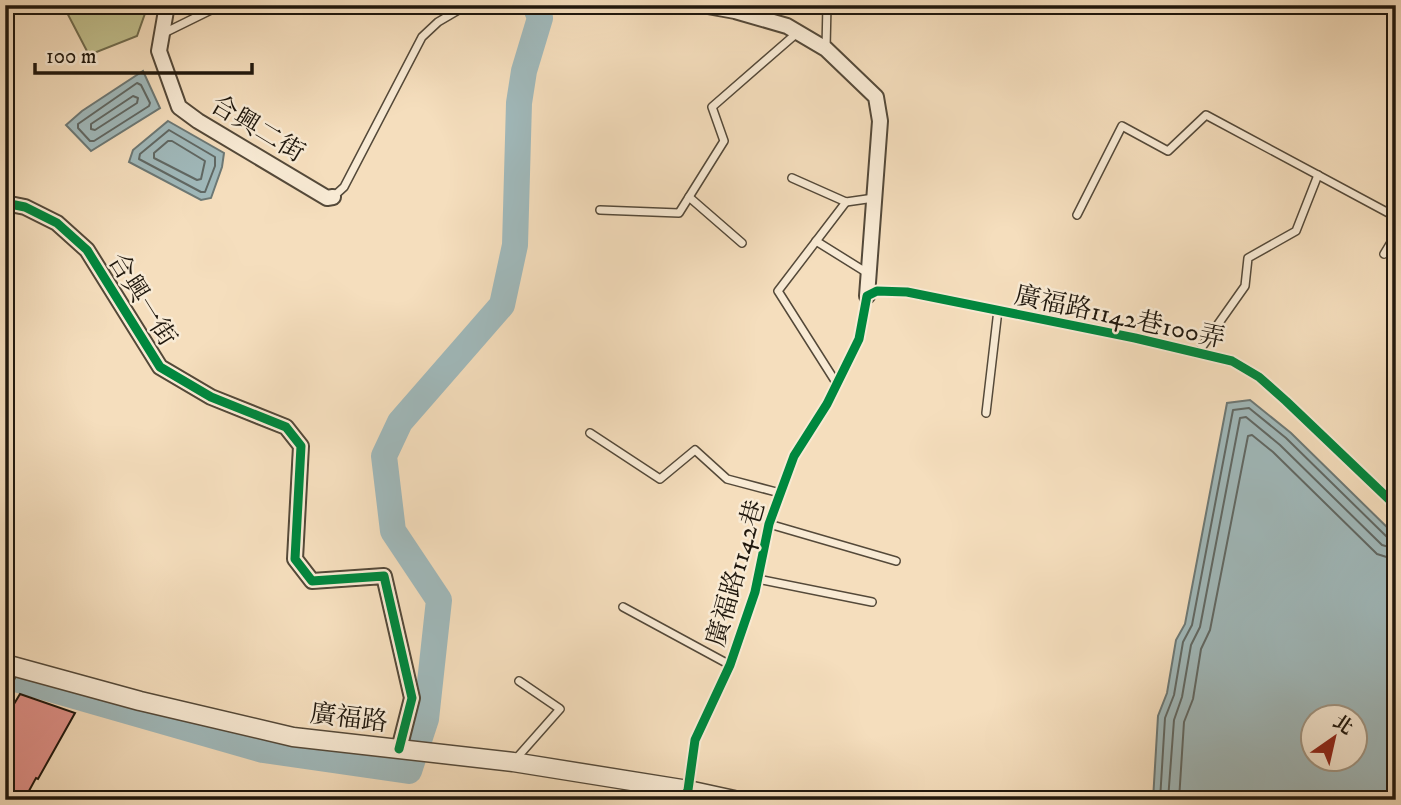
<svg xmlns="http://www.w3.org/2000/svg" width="1401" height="805" font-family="'IM FELL DW Pica','Noto Serif TC',serif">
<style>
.green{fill:#c1c08e;stroke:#706c4e;stroke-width:2}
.water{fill:#a0b9bb;stroke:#6c7875;stroke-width:2;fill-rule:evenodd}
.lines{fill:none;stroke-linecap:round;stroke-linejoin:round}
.shore{stroke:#606864;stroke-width:2}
.river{stroke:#a0b9bb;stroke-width:26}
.building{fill:#df9088;stroke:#1f170d;stroke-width:2}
.service-casing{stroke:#544939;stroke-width:10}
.minor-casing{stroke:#544939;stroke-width:18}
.tertiary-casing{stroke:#544939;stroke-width:21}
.service{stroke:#f8ead4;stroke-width:7}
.minor{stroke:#f8ead4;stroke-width:14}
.tertiary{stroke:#f8ead4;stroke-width:18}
.cycleway-casing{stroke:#f8ead4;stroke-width:13}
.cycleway{stroke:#00873e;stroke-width:9}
.labels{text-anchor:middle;stroke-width:5;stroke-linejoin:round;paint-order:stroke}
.street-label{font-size:26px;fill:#1f170d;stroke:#f8ead4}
</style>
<rect width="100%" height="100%" fill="#f5debd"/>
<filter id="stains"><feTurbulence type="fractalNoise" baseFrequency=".00286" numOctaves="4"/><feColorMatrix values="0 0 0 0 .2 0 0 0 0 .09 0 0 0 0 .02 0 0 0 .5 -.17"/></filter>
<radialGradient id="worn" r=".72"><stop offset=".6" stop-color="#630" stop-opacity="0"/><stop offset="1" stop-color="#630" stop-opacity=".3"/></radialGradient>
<polygon class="green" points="63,5 148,5 137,36 89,55"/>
<g class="water">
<polygon points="143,71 160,108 91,151 66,125 82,111"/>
<polygon points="168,121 224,153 222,167 211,198 201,200 129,162 133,150"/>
<path d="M1250 400 1291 433 1396 536V786L1392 790 1390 800H1153L1158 716 1167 693 1176 640 1185 624 1227 403ZM1314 718H1356V760H1314Z"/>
</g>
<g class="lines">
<g class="shore">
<polygon points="137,83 141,85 150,103 149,106 94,141 90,141 78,128 78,124"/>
<polygon points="133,96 138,98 137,103 95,130 91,129 91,124"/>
<polygon points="169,130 215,157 215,166 205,192 201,192 139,159 140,154"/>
<polygon points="168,141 172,141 205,161 201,179 197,180 154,158 154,153"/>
<polyline points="1160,800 1165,718 1174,695 1183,642 1192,625 1233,410 1249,408 1286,438 1388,538 1396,540"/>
<polyline points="1168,800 1174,720 1182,697 1191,645 1200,627 1240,418 1246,417 1280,445 1382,545 1396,549"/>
<polyline points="1179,800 1184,722 1193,699 1201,649 1210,630 1248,436 1252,435 1273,452 1377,554 1396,560"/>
</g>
<polyline class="river" points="5,676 263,750 409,771 426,719 439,600 393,531 384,456 400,422 502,305 515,245 519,103 524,71 540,18 535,5"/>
</g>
<polygon class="building" points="20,694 75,713 38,779 36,778 24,800 5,800 5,719"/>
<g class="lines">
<defs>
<g id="service">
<polyline points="162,34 221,5"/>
<polyline points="826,48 827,5"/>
<polyline points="792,178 846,202 874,198"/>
<polyline points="333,197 344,187 422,37 438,22 467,5"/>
<polyline points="689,197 742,243"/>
<polyline points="600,210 679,213 724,141 712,107 797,33"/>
<polyline points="1077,215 1122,126 1168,151 1206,115 1396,217"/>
<polyline points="816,241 869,274"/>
<polyline points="1384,254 1396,234"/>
<polyline points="1197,354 1245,286 1248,258 1296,231 1318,175"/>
<polyline points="837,384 778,291 846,202"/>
<polyline points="986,413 998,310"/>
<polyline points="590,433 660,479 695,450 727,479 780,493"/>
<polyline points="769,524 896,561"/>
<polyline points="758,579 872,602"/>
<polyline points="623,607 730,665"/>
<polyline points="514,761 560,709 519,681"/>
<polyline points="683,800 688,790 695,740 730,665 755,592 769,524 794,456 827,404 859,339 867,296 877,291 907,292 1135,338 1232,361 1259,377 1286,401 1396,506"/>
</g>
<g id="minor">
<polyline points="167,5 159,51 179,107 198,121 327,198 333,197"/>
<polyline points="702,5 735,11 787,26 826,49 876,97 880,121 867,296"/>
<polyline points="5,203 25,207 57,223 87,250 160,367 211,397 286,427 301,446 295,559 312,581 384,576 412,698 399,749"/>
<polyline points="5,680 12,666"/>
</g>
<polyline id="tertiary" points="5,664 140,701 293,737 513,762 688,790 734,800"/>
</defs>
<use href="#service" class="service-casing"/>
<use href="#minor" class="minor-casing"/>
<use href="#tertiary" class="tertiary-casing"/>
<use href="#service" class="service"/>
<use href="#minor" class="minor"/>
<use href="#tertiary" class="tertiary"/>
<defs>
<g id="cycleway">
<polyline points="5,203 25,207 57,223 87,250 160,367 211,397 286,427 301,446 295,559 312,581 384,576 412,698 399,749"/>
<polyline points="683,800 688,790 695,740 730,665 755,592 769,524 794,456 827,404 859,339 867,296 877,291 907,292 1135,338 1232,361 1259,377 1286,401 1396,506"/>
</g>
</defs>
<use href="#cycleway" class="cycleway-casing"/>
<use href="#cycleway" class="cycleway"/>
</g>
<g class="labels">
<g class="street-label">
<text transform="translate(258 128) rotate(31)" y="9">合興二街</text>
<text transform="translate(143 299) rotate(58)" y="9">合興一街</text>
<text transform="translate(1120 316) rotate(12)" y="9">廣福路1142巷100弄</text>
<text transform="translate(735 573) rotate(-74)" y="9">廣福路1142巷</text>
<text transform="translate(349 717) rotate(7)" y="9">廣福路</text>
</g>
</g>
<rect width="1401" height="805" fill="none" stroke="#f5debd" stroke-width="28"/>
<rect x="7" y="7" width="1387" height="791" fill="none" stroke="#1f170d" stroke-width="3.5"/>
<rect x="14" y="14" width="1373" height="777" fill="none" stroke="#1f170d" stroke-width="2"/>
<g transform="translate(1334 738) rotate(34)"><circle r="33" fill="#f8ead4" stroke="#a19684" stroke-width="2"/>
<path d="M0-5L12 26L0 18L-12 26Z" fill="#8f2418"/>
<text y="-10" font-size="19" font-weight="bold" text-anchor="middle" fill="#1f170d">北</text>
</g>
<path d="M35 63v10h217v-10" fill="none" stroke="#1f170d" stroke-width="3.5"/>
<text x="46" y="63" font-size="21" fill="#1f170d" stroke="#f8ead4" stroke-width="5" paint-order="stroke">100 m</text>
<rect width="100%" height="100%" filter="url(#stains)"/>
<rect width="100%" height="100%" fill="url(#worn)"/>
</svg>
